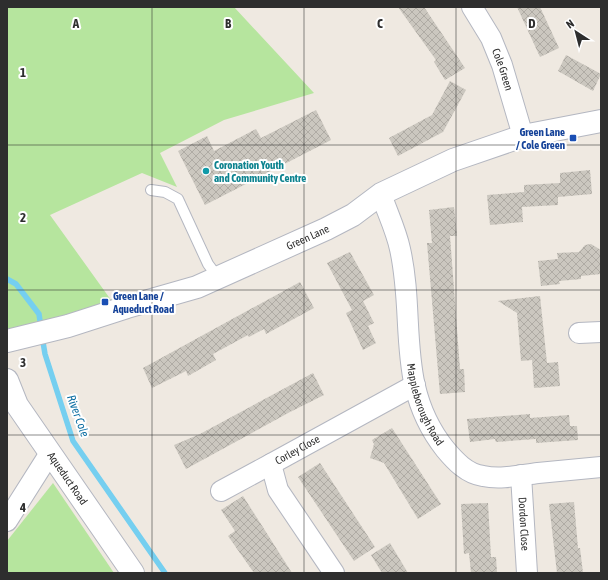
<svg xmlns="http://www.w3.org/2000/svg" width="608" height="580" font-family="'Asap Condensed',sans-serif">
<style>
.grass{fill:#b6e59e}
.lines{fill:none;stroke-linecap:round;stroke-linejoin:round}
.stream{stroke:#75cff0;stroke-width:5.5}
.building{fill:url(#building-cross-hatch)}
.lane-casing{stroke:#b4b7c1;stroke-width:12}
.street-casing{stroke:#b4b7c1;stroke-width:22}
.secondary-casing{stroke:#b4b7c1;stroke-width:24}
.lane{stroke:#fff;stroke-width:10}
.street{stroke:#fff;stroke-width:20}
.secondary{stroke:#fff;stroke-width:22}
.grid{fill:none;stroke:#2e2e2e;stroke-width:1;stroke-opacity:0.55}
.transit-dot{fill:#1a4fb4;stroke:#fff;stroke-width:1.5}
.culture-dot{fill:#0f9aa8;stroke:#fff;stroke-width:1.5}
.labels{text-anchor:middle;stroke-width:4;stroke-linejoin:round;paint-order:stroke}
.street-label{font-size:11px;fill:#2e2e2e;stroke:#fff}
.transit-label{font-size:11px;font-weight:bold;fill:#164399;stroke:#fff;text-anchor:end}
.culture-label{font-size:11px;font-weight:bold;fill:#0d838f;stroke:#fff;text-anchor:start}
.water-label{font-size:12px;font-style:italic;fill:#0d6fa3;stroke:#fff}
.grid-label{font-size:13px;text-anchor:middle;font-weight:bold;fill:#2e2e2e;stroke:#fff;stroke-width:4;stroke-linejoin:round;paint-order:stroke}
</style>
<defs>
<pattern id="building-cross-hatch" width="8" height="8" patternUnits="userSpaceOnUse"><rect width="8" height="8" fill="#cbc7bf"/><path d="M0 0l8 8M0 8l8-8" fill="none" stroke="#afaba4"/></pattern>
</defs>
<rect width="100%" height="100%" fill="#efe9e1"/>
<g class="grass">
<polygon points="7,7 234,7 314,93 224,120 160,153 177,187 142,173 50,215 111,300 54,320 7,329"/>
<polygon points="53,483 114,573 7,573 7,541"/>
</g>
<g class="lines">
<g class="stream">
<polyline points="7,279 16,284 39,314 41,328"/>
<polyline points="42,336 45,354 73,441 165,573"/>
</g>
</g>
<g class="building">
<polygon points="398,7 424,7 465,68 445,80 434,62 436,60"/>
<polygon points="517,7 540,7 559,48 540,57"/>
<polygon points="566,55 601,74 593,91 558,71"/>
<polygon points="450,81 466,90 443,132 398,156 389,138 432,115"/>
<polygon points="316,110 331,140 205,205 178,151 207,136 214,151 256,129 261,138"/>
<polygon points="590,170 592,194 558,197 558,205 522,207 523,222 490,225 487,195 524,192 524,185 560,183 560,173"/>
<polygon points="454,207 457,236 450,236 460,369 464,369 465,392 440,394 427,243 432,243 429,210"/>
<polygon points="591,244 601,250 601,274 581,276 581,279 559,281 560,284 541,286 538,261 558,259 557,253 579,252 585,245"/>
<polygon points="350,252 374,295 363,301 374,323 368,326 376,343 363,350 346,313 352,310 327,263"/>
<polygon points="300,282 314,308 266,334 264,329 249,337 248,335 213,354 216,360 188,376 186,371 152,388 143,368"/>
<polygon points="540,296 547,363 558,362 560,386 534,388 532,360 521,361 517,313 498,301"/>
<polygon points="313,373 324,395 290,412 186,469 174,445 200,434"/>
<polygon points="530,414 530,418 569,415 570,426 577,426 578,440 536,443 536,439 496,442 495,439 470,442 467,419"/>
<polygon points="392,428 441,504 418,519 384,463 370,458 374,444 372,440"/>
<polygon points="320,463 375,547 354,561 298,477"/>
<polygon points="243,496 266,532 292,573 254,573 228,536 235,531 221,510"/>
<polygon points="574,502 578,548 580,548 583,573 557,573 549,504"/>
<polygon points="488,503 491,557 496,557 497,573 471,573 469,553 464,554 461,504"/>
<polygon points="390,543 408,573 382,573 371,555"/>
</g>
<g class="lines">
<defs>
<polyline id="lane" points="151,190 165,192 178,199 208,264 219,279"/>
<g id="street">
<path id="s1" d="M472 7 491 38 502 65 523 136"/>
<path id="s2" d="M381 194C387 212 396 230 400 249 416 320 395 386 445 449 455 461 467 474 483 476 501 480 521 475 538 473 559 471 580 469 601 467"/>
<polyline points="579,333 601,332"/>
<path id="s3" d="M521 475 527 573"/>
<polyline points="221,491 271,464"/>
<polyline points="7,521 50,453"/>
<path id="s4" d="M334 573 278 490 271 464 415 385"/>
</g>
<g id="secondary">
<path id="s5" d="M7 341 68 326 127 307 197 287 326 229 353 215 381 194 453 160 523 136 601 121"/>
<path id="s6" d="M7 380 17 405 133 573"/>
</g>
</defs>
<use href="#lane" class="lane-casing"/>
<use href="#street" class="street-casing"/>
<use href="#secondary" class="secondary-casing"/>
<use href="#lane" class="lane"/>
<use href="#street" class="street"/>
<use href="#secondary" class="secondary"/>
</g>
<path class="grid" d="M152 7V573M304 7V573M456 7V573M7 145H601M7 290H601M7 435H601"/>
<g class="transit-dot">
<rect x="569" y="134" width="8" height="8" rx="2"/>
<rect x="101" y="298" width="8" height="8" rx="2"/>
</g>
<circle class="culture-dot" cx="206" cy="171" r="4"/>
<g class="labels">
<g class="street-label">
<text dy="4" stroke="none"><textPath href="#s1" startOffset="70">Cole Green</textPath></text>
<text dy="4" stroke="none"><textPath href="#s5" startOffset="319">Green Lane</textPath></text>
<text dy="4" stroke="none"><textPath href="#s2" startOffset="217">Mappleborough Road</textPath></text>
<text dy="4" stroke="none"><textPath href="#s4" startOffset="157">Corley Close</textPath></text>
<text dy="4" stroke="none"><textPath href="#s6" startOffset="116">Aqueduct Road</textPath></text>
<text dy="4" stroke="none"><textPath href="#s3" startOffset="49">Dordon Close</textPath></text>
</g>
<g class="transit-label">
<text x="565" y="136">Green Lane<tspan x="565" dy="13">/ Cole Green</tspan></text>
<text x="113" y="300" text-anchor="start">Green Lane /<tspan x="113" dy="13">Aqueduct Road</tspan></text>
</g>
<g class="culture-label">
<text x="214" y="169">Coronation Youth<tspan x="214" dy="13">and Community Centre</tspan></text>
</g>
<g class="water-label">
<text transform="translate(78 416) rotate(70)" y="4">River Cole</text>
</g>
</g>
<g class="grid-label">
<text x="76" y="28">A</text>
<text x="228" y="28">B</text>
<text x="380" y="28">C</text>
<text x="532" y="28">D</text>
<text x="23" y="77">1</text>
<text x="23" y="222">2</text>
<text x="23" y="367">3</text>
<text x="23" y="512">4</text>
</g>
<rect width="608" height="580" fill="none" stroke="#2e2e2e" stroke-width="16"/>
<g transform="translate(576 32) rotate(324)" stroke="#ffffff" stroke-width="3" paint-order="stroke">
<path d="M0-3L7 15L0 10L-7 15Z" fill="#2e2e2e"/>
<text y="-6" font-size="11" font-weight="bold" text-anchor="middle" fill="#2e2e2e">N</text>
</g>
</svg>
